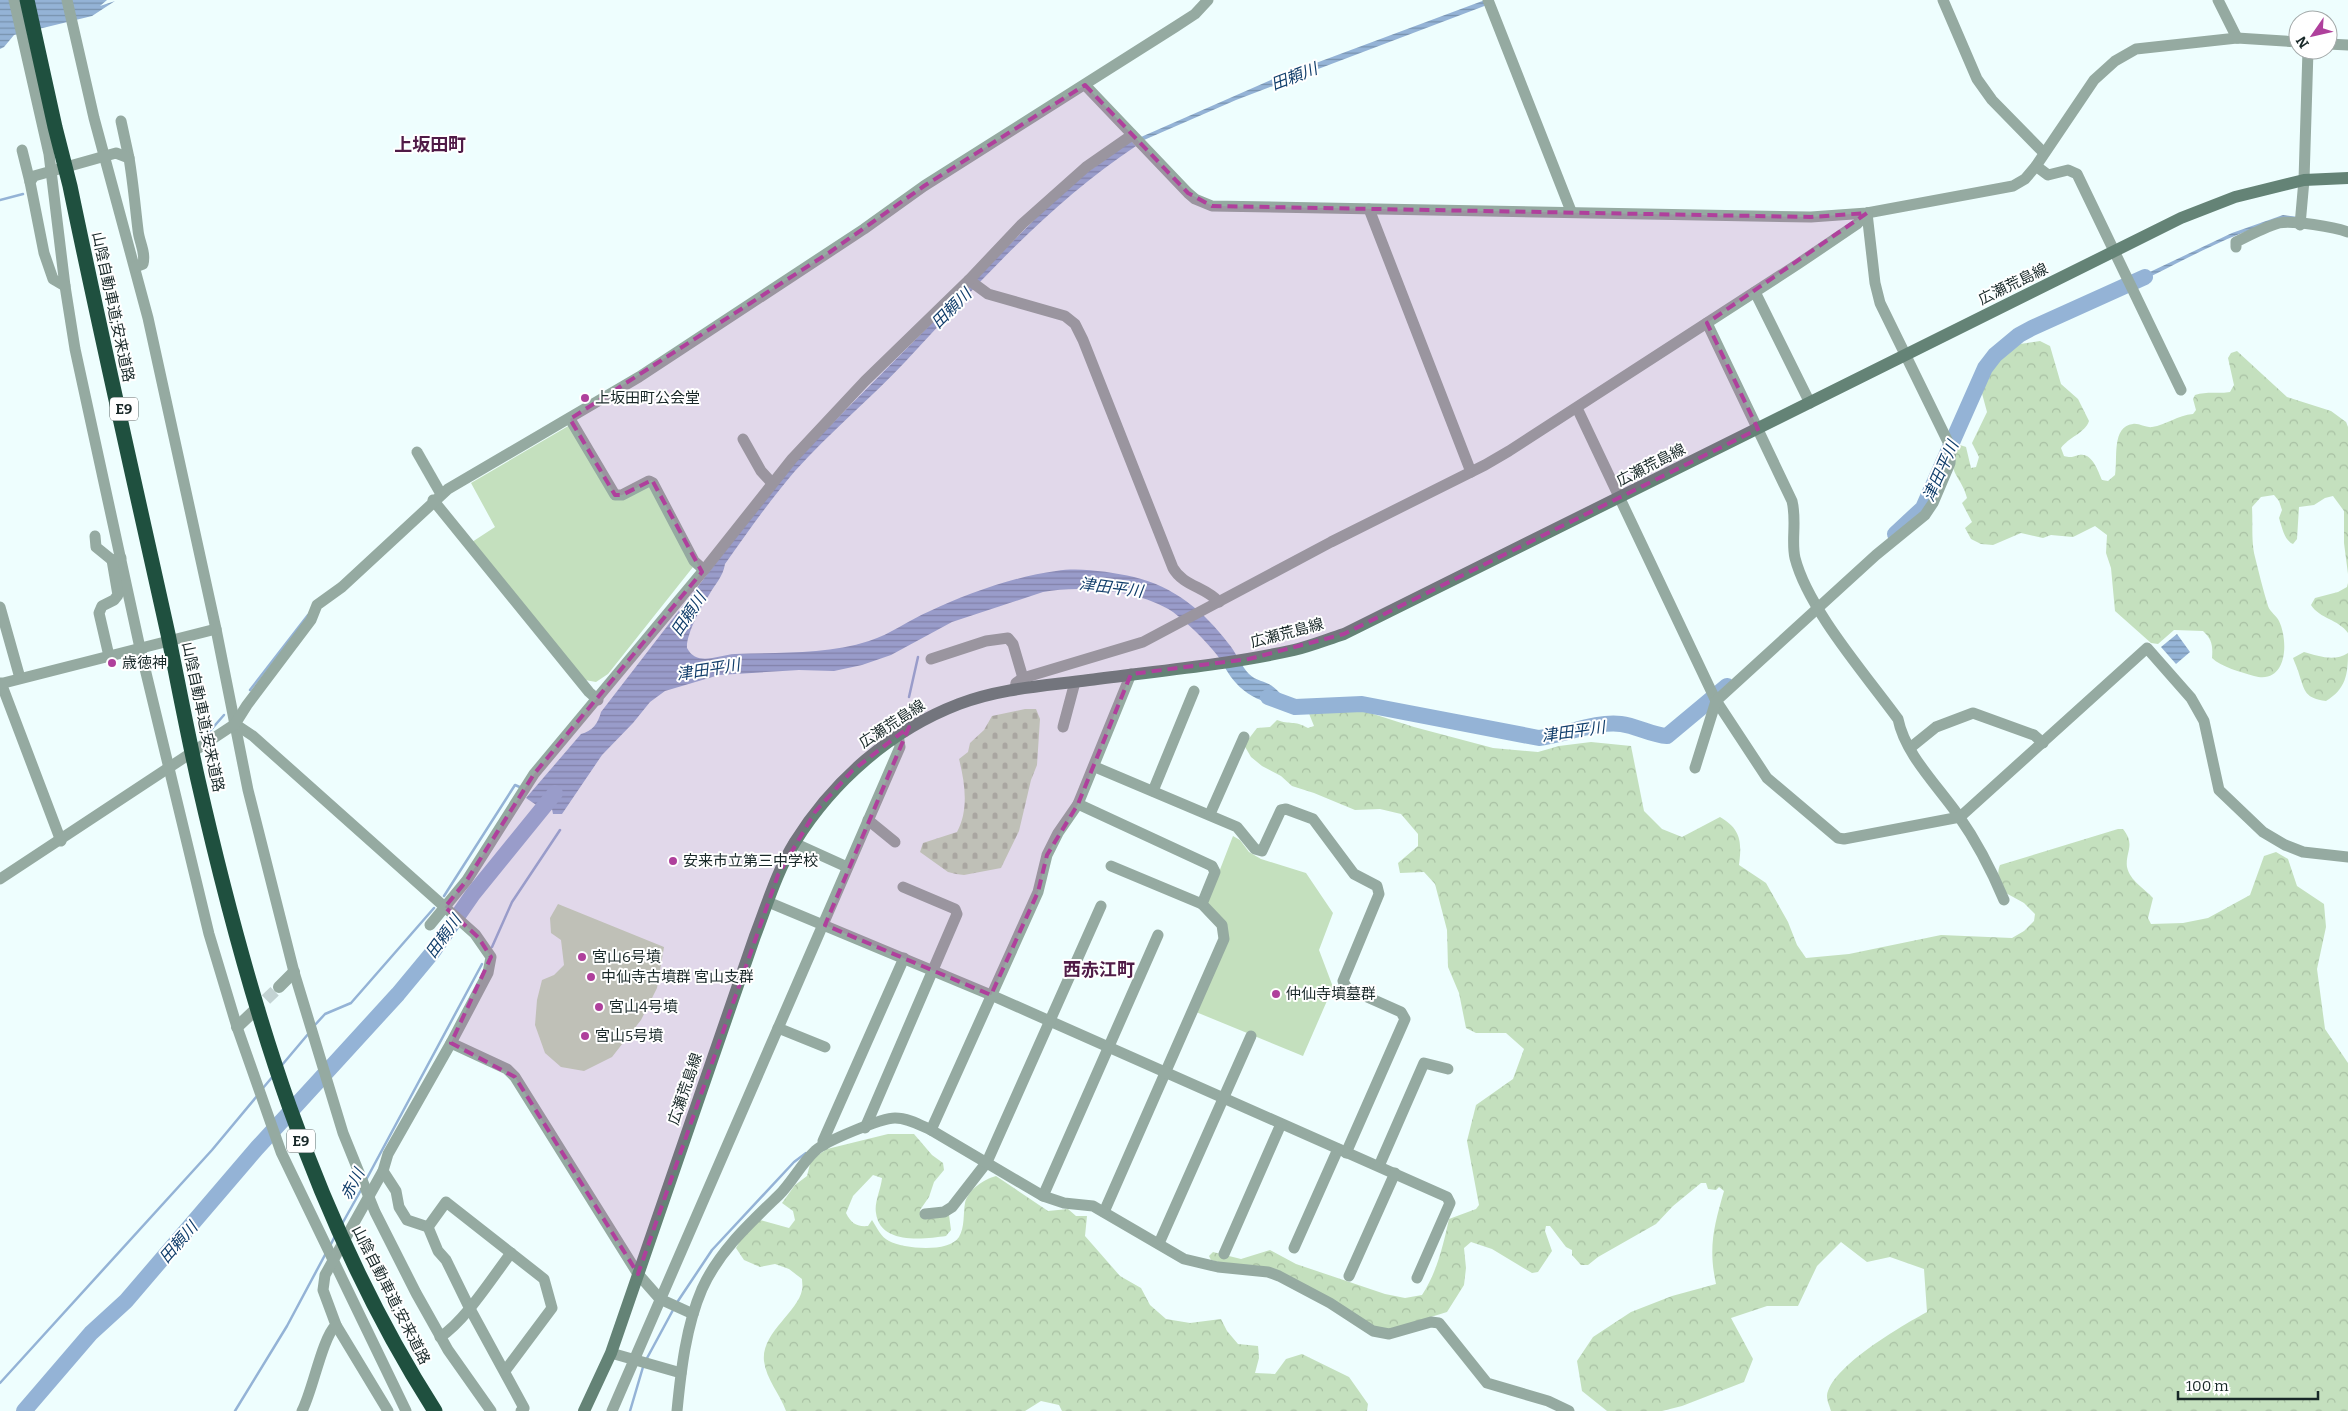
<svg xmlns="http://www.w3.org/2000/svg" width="2348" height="1411" font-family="Bitter,'Noto Sans JP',serif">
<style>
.green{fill:#c4e0be}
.forest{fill:url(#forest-crowns)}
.cemetery{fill:url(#cemetery-stones)}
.water{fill:url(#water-rules)}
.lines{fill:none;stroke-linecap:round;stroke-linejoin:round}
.stream{stroke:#94b3d6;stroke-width:2.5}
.river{stroke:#94b3d6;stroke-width:16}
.tertiary-tunnel{stroke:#c3d3d3;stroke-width:12;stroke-dasharray:12 6;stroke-linecap:butt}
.minor{stroke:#95aaa1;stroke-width:11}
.tertiary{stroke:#95aaa1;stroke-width:12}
.secondary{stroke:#648376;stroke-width:12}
.motorway{stroke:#1f503f;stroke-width:15}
.marked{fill:#af409c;fill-opacity:0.2;stroke:#af409c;stroke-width:4;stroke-dasharray:10 6;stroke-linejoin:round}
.poi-dot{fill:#af409c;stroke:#fff;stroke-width:2}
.labels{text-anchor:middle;stroke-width:4;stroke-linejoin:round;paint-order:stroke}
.shield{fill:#fff;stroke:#5d6868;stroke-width:1}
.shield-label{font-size:14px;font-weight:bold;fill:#182828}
.street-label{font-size:15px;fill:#182828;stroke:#fff}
.poi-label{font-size:15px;fill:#182828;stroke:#fff;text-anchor:start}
.water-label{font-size:16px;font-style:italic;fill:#113e6b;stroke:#fff}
.quarter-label{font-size:18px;font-weight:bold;fill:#501b47;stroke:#fff}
</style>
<defs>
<pattern id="forest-crowns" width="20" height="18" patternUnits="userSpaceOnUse" patternTransform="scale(1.25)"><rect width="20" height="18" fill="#c4e0be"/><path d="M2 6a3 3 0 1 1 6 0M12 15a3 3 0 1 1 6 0" fill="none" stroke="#a8c0a3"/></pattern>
<pattern id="cemetery-stones" width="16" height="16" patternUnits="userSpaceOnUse" patternTransform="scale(1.25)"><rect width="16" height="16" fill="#c4e0be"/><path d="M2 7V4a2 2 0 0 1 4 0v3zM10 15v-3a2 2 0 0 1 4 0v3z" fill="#a8c0a3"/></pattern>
<pattern id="water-rules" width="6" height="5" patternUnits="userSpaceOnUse" patternTransform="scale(1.25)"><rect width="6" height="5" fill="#94b3d6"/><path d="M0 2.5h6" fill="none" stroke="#7892ae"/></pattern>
</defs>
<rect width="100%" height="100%" fill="#eefefe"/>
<g class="green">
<polygon points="570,425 614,499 647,484 652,486 693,567 608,674 596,682 585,680 472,542 495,527 471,483"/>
<polygon points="1233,836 1240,840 1249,852 1261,859 1306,873 1333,913 1319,950 1333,987 1303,1056 1196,1012 1226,939 1207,903"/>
<polygon points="558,904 664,947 657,988 641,1020 612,1057 584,1071 561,1067 545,1053 535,1025 537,1000 542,980 554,975 564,965 561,940 551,933 550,918"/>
</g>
<g class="forest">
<path d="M2040 341 2050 346 2061 384 2078 399 2089 421C2085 433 2069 437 2061 448L2064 456C2071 458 2072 457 2079 455 2092 452 2098 471 2102 480L2108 481 2115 475C2118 460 2111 426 2133 424 2139 423 2146 428 2152 427 2166 425 2178 415 2193 414L2196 410 2193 399 2195 395C2207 391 2218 394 2230 392L2234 385 2228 358 2231 353 2237 351 2287 397 2331 411 2346 422 2348 427V574L2344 543V511L2333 496 2325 498 2314 505 2299 507 2297 539 2293 544C2284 540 2282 527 2279 518L2282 510 2279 501 2274 495 2261 497 2252 507C2253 523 2251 542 2255 557 2259 573 2263 590 2268 606 2270 612 2277 616 2279 621 2289 642 2287 685 2254 676 2241 672 2221 667 2212 658 2213 646 2212 639 2203 631L2174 630 2158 644 2151 643 2115 611 2111 568 2106 553 2107 535 2095 526 2073 537 2051 535 2043 538 2021 533 1993 545 1981 544 1971 539 1965 528 1972 522 1962 503 1967 498C1961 474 1943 472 1960 445L1966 447 1971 468 1976 467 1979 457 1972 443 1987 412 1980 386 1983 377 2008 352 2020 344Z"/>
<path d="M2348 583V633C2338 619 2320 619 2311 605L2315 598 2338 592 2347 587Z"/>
<path d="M2304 652C2319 656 2334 662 2348 653 2348 674 2346 689 2326 701 2305 698 2305 692 2299 674 2298 669 2295 664 2293 658Z"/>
<path d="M1324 709 1367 712 1414 727 1493 748 1538 752 1559 746 1591 742 1631 746 1644 811 1662 829 1682 837 1720 817C1741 829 1742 842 1739 865L1766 883 1788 922 1797 945 1806 958 1849 954 1941 935 2012 938 2024 931 2034 921 2035 914 2024 903 2004 892C2000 883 1996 874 2000 865L2118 829H2123C2136 845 2125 852 2127 867 2130 881 2144 888 2153 898L2148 918 2151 924 2183 923 2208 918 2250 895 2264 856 2276 852 2288 859 2297 886 2324 904 2326 927 2317 969 2325 1029 2348 1063V1411H1831C1830 1407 1827 1401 1827 1396 1830 1367 1903 1325 1927 1312L1924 1269 1890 1257 1867 1262 1841 1242 1817 1266 1798 1306H1767L1731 1318 1753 1359 1744 1382 1682 1406 1662 1411H1607L1582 1391 1577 1361 1593 1337 1631 1312 1672 1296 1716 1284C1708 1247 1714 1226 1724 1191L1719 1187 1716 1190 1708 1189 1706 1183H1701L1673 1206 1656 1224 1598 1257 1588 1265H1581L1572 1255V1250L1566 1247 1550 1226H1546L1545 1231 1552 1251 1538 1272 1532 1273 1492 1249 1471 1242 1464 1248 1466 1268 1464 1285 1447 1312 1389 1330 1376 1327 1302 1284 1211 1260 1209 1256 1213 1252 1241 1259 1270 1250 1296 1264 1385 1294 1405 1298 1422 1295C1437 1272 1443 1246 1449 1219L1476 1209 1479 1205 1467 1141 1476 1105 1513 1079 1524 1049 1506 1033H1476L1466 1028 1459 993 1448 967 1447 930 1435 884 1424 872 1400 873 1398 863 1418 846V834L1401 814 1380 809 1355 810 1314 793 1292 786 1281 776 1262 766 1251 757 1244 745 1257 728 1270 727 1277 720C1290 725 1294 720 1308 728L1314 726 1308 711Z"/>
<path d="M888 1134H914L932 1155 943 1163 944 1170 934 1182 929 1197 920 1210 922 1217 949 1215 951 1230 946 1236C924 1239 880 1245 876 1213 874 1203 881 1189 882 1178L873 1175 853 1196 846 1213C851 1223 856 1227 868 1226L872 1220C877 1228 881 1237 889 1241 904 1249 949 1253 959 1237 965 1227 963 1214 965 1203 968 1190 984 1179 996 1176L1048 1211 1068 1209 1076 1216H1087L1085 1236 1120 1276 1141 1288 1150 1305 1166 1319 1190 1323 1221 1319 1227 1331 1238 1344 1258 1346 1259 1358 1255 1373 1275 1374 1286 1359 1302 1354 1349 1377 1368 1404 1367 1411H1062L1059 1405 1041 1401 1025 1411H786C780 1394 766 1379 764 1361 761 1333 798 1312 802 1290 803 1287 802 1282 802 1279L789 1269 775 1264 760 1267 744 1260 736 1248 744 1234 760 1220 789 1228 795 1220 793 1211 782 1203 795 1185 807 1176 811 1160 827 1149Z"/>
</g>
<path class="cemetery" d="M1025 709H1036L1040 719 1037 765 1031 780 1019 831 1001 868 964 875 956 874 948 872 920 852 923 843 957 832C969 810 965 783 959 759L968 752 970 743 984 730 992 716Z"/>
<g class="water">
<polygon points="0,0 107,0 100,6 115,1 92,16 14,35 4,47 0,49"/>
<polygon points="1485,0 1487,5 1236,100 1144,140 1141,137 1273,79"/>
<path d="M1131 141 1136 146C1047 205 978 284 905 362 870 399 830 432 795 471 770 500 747 533 725 564 723 577 715 584 709 595 701 606 686 635 687 648 697 667 718 655 735 654 779 652 826 655 869 641 891 634 909 620 930 611 966 594 1016 576 1056 571 1080 567 1110 572 1134 577 1173 586 1205 612 1228 643 1236 652 1241 666 1249 674 1256 681 1265 681 1272 686 1279 691 1285 699 1291 705 1272 707 1249 698 1236 683 1228 675 1224 664 1217 655 1204 639 1189 624 1173 612 1140 590 1081 585 1043 592L952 622 891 655 862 665 834 671 799 670 719 675 665 691 650 702 633 723 602 755 562 814H553L552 809 548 813 526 798 581 734C592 731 598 724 601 712L793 463 1050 204 1085 174Z"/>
<path d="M2283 215 2299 217C2241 226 2188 259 2135 284L2133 280 2232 233Z"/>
<polygon points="2177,634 2190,652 2176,664 2161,647"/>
</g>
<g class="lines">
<g class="stream">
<polyline points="0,200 23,194"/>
<polyline points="250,690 308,615"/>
<polyline points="909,697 918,657"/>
<polyline points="907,719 909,708"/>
<polyline points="202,740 224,715"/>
<polyline points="444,896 515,785 522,788"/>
<polyline points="492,947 512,902 560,830"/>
<polyline points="314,1026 325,1014 351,1003 434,908"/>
<polyline points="282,1065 309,1033"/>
<polyline points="263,1088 274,1075"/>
<polyline points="366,1180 482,964"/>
<polyline points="342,1224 361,1190"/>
<polyline points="330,1246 335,1236"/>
<polyline points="676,1304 712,1250 794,1162 806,1153"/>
<polyline points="646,1360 673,1310"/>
<polyline points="0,1383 212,1150 257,1096"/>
<polyline points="235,1411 287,1326 326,1253"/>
<polyline points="630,1411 643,1367"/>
</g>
<g class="river">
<polyline points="1895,534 1923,508 1985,368 1995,355 2019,335 2032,328 2145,277"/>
<path d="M1268 697 1295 707 1362 704 1539 738C1566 735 1594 721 1621 724 1637 726 1651 735 1667 736L1727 686"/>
<polyline points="24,1411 91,1333 126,1301 257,1148 398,994 432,953 473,894 555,793"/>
</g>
<polyline class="tertiary-tunnel" points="253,1012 279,987"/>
<g class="minor">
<polyline points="14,0 49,154 65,286 75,349 140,648 209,934 237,1027 281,1152 406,1411"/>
<polyline points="67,0 94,118 148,318 216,629 248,790 294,972 343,1133 375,1212 416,1293 448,1350 491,1411"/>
<polyline points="1488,0 1571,211"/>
<polyline points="1943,0 1977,79 1992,100 2043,152"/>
<polyline points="2218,0 2237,38"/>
<polyline points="2328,44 2348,45"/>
<polyline points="1085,85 1188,193 1195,199 1212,206 1811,217 1867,213 2013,186 2025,179 2036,166 2094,80 2115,61 2136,49 2237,38 2298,42"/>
<polyline points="121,121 129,158"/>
<polyline points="22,150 30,182"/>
<polyline points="2036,166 2048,175 2068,170 2077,174 2181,390"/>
<polyline points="1369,209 1471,472"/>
<polyline points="2300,225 2304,180 2308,50"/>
<path d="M2236 247V242C2250 235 2265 227 2279 223 2292 220 2335 227 2348 232"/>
<path d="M969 280 988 294 1065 316 1075 324 1083 340 1173 568C1183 586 1206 587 1219 602"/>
<path d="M65 286 53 279 44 253 30 182 34 176 116 153 129 158C133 182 135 205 138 230 139 242 146 252 143 264L135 267"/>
<polyline points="1755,292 1810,403"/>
<path d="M1707 323 1792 501C1797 521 1791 541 1795 558 1808 609 1866 675 1898 719 1905 754 1937 785 1958 815 1977 842 1991 869 2004 900"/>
<polyline points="1577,408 1715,699 1767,778 1838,838 1844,839 1960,817 2147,648 2191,698 2204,721 2219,790 2263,832 2285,845 2303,852 2348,857"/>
<polyline points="570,419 615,495 622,495 649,481 653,483 694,561 704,570"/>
<polyline points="743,439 761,471 772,483"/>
<polyline points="417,452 441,494"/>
<polyline points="433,500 589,692 598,700"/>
<polyline points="95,536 96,547 112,560"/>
<polyline points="0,607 20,678"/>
<polyline points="109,656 99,613 102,606 114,600 118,595 112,560 121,558"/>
<polyline points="931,659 986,641 1008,638 1013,644 1023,678"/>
<polyline points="1,683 61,841"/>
<polyline points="0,684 216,629"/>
<polyline points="1015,689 1016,683 1023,678 1143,642 1331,542 1485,465 1509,451 1798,264 1857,224 1867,213"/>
<path d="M235 724 253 736 475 934 491 957 488 973 451 1043 388 1154 383 1171 325 1275 323 1290 336 1325C322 1338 313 1390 302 1411"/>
<polyline points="1063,727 1075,682"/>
<polyline points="1910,748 1936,727 1973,713 2034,735 2043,743"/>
<polyline points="1095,767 1237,827 1255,849 1262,851 1281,810 1286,809 1313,819 1354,874 1377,886 1379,894 1343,981 1347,988 1401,1012 1405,1019 1346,1153"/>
<polyline points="1695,768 1716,701 1876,555 1925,515 1933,503 1950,463 1951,448 1880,303 1875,283 1867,213"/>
<polyline points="1153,791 1194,691"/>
<polyline points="1078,804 1212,866 1215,872 1202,904 1222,925 1224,939 1104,1212"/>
<polyline points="1210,814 1244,737"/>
<polyline points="868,820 895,842"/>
<polyline points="794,843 847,867"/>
<polyline points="1111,866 1202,904"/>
<polyline points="0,879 235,724 247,705 311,620 317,605 342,587 448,489 639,377 864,229 924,186 1175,27 1195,14 1208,0"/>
<polyline points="768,902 991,995 1447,1197 1450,1203 1417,1278"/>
<polyline points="430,925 467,880 534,774 704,570 792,459 865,381 969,280 1022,224 1086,167 1132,135"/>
<polyline points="778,1028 825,1047"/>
<polyline points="451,1043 507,1069 515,1077 638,1274 660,1299 693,1314"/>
<polyline points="865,1128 957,914 955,909 903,887"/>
<polyline points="931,1130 1038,892 1047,855 1058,833 1078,804 1131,674"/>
<polyline points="824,1145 823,1141 904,958"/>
<polyline points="1379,1166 1424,1063 1448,1069"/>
<polyline points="383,1171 396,1191 399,1207 407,1220 428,1227 438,1251 446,1260 469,1307 524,1408 521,1411"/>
<polyline points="1043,1196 1158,935"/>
<polyline points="925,1214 944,1212 952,1207 987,1162 1101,906"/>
<polyline points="428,1227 446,1202 544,1279 552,1308 505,1371"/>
<polyline points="1160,1241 1251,1036"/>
<polyline points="1294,1248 1338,1149"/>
<polyline points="1224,1254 1281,1124"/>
<polyline points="1349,1276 1395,1173"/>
<polyline points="336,1325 388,1411"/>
<path d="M440 1337C465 1321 492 1278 511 1253"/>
<polyline points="611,1353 681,1373"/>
<polyline points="612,1411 900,747 898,735"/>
<path d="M677 1411C681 1370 686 1326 702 1289 719 1251 750 1223 779 1195 792 1182 801 1164 815 1151 825 1141 882 1118 895 1118 908 1118 920 1125 931 1130L1043 1196 1064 1203 1093 1206 1184 1259 1218 1267 1268 1272 1279 1276 1330 1303 1373 1331 1389 1334 1431 1322 1439 1323 1487 1383 1548 1401 1569 1411"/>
</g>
<g class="tertiary">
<polyline points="279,987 294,972"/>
<polyline points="237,1027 253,1012"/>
</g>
<path class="secondary" d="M584 1411 611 1353 755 936C767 905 777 871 795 842 833 781 891 730 959 704 1001 688 1045 686 1089 680 1157 671 1226 665 1294 650 1311 646 1328 639 1344 634L2181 218 2235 197 2304 180 2348 178"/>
<path class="motorway" d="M27 0 55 127 70 186C101 336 135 485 168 634 178 683 187 731 198 780 248 1000 312 1219 435 1411"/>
</g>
<path class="marked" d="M1085 85 1188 193 1212 206 1811 217 1867 213 1707 323 1758 429 1344 634 1249 659 1131 674 1078 804 1047 855 1038 892 991 995 825 925 909 727 852 771 815 812 778 875 638 1274 515 1077 451 1043 491 957 478 937 445 907 467 880 534 774 702 572 652 480 622 495H615L570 419 830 252 924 186Z"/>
<g class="poi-dot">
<circle cx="585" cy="398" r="5"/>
<circle cx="112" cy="663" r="5"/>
<circle cx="673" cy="861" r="5"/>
<circle cx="582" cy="957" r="5"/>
<circle cx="591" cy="977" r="5"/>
<circle cx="1276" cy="994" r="5"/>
<circle cx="599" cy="1007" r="5"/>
<circle cx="585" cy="1036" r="5"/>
</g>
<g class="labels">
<g class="shield">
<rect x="110" y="397.5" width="28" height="23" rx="4"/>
<rect x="287" y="1129.5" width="28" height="23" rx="4"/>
</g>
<g class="shield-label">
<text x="124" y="414">E9</text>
<text x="301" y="1146">E9</text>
</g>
<g class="street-label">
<text transform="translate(2013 284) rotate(-26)" y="5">広瀬荒島線</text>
<text transform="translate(113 307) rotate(78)" y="5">山陰自動車道;安来道路</text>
<text transform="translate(1651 465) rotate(-27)" y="5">広瀬荒島線</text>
<text transform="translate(1287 633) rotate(-15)" y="5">広瀬荒島線</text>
<text transform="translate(203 717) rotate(78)" y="5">山陰自動車道;安来道路</text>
<text transform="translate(892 724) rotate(-33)" y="5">広瀬荒島線</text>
<text transform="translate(685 1089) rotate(-71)" y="5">広瀬荒島線</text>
<text transform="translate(391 1295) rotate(63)" y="5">山陰自動車道;安来道路</text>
</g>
<g class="poi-label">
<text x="595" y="403">上坂田町公会堂</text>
<text x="122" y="668">歳徳神</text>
<text x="683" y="866">安来市立第三中学校</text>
<text x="592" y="962">宮山6号墳</text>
<text x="601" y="982">中仙寺古墳群 宮山支群</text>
<text x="1286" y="999">仲仙寺墳墓群</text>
<text x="609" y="1012">宮山4号墳</text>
<text x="595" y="1041">宮山5号墳</text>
</g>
<g class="water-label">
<text transform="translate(1294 76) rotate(-21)" y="6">田頼川</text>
<text transform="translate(951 308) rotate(-45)" y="6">田頼川</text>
<text transform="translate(1940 471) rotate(-66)" y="6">津田平川</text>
<text transform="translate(1111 587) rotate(7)" y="6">津田平川</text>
<text transform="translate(688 614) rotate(-56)" y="6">田頼川</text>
<text transform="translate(708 669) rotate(-9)" y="6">津田平川</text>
<text transform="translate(1573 731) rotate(-8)" y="6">津田平川</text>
<text transform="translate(443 936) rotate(-54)" y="6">田頼川</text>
<text transform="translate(352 1184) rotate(-62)" y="6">赤川</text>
<text transform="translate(178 1242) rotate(-49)" y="6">田頼川</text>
</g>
<g class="quarter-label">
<text x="430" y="151">上坂田町</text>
<text x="1099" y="976">西赤江町</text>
</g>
</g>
<g transform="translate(2313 35) rotate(236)"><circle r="24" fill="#ffffff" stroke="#a3a9a9"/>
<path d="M0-4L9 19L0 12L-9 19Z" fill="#af409c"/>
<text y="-8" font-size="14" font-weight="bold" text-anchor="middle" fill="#182828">N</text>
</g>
<path d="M2178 1391v8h140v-8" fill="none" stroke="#182828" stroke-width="2.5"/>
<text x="2186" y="1391" font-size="15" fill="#182828" stroke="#ffffff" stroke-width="4" paint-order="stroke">100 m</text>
</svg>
